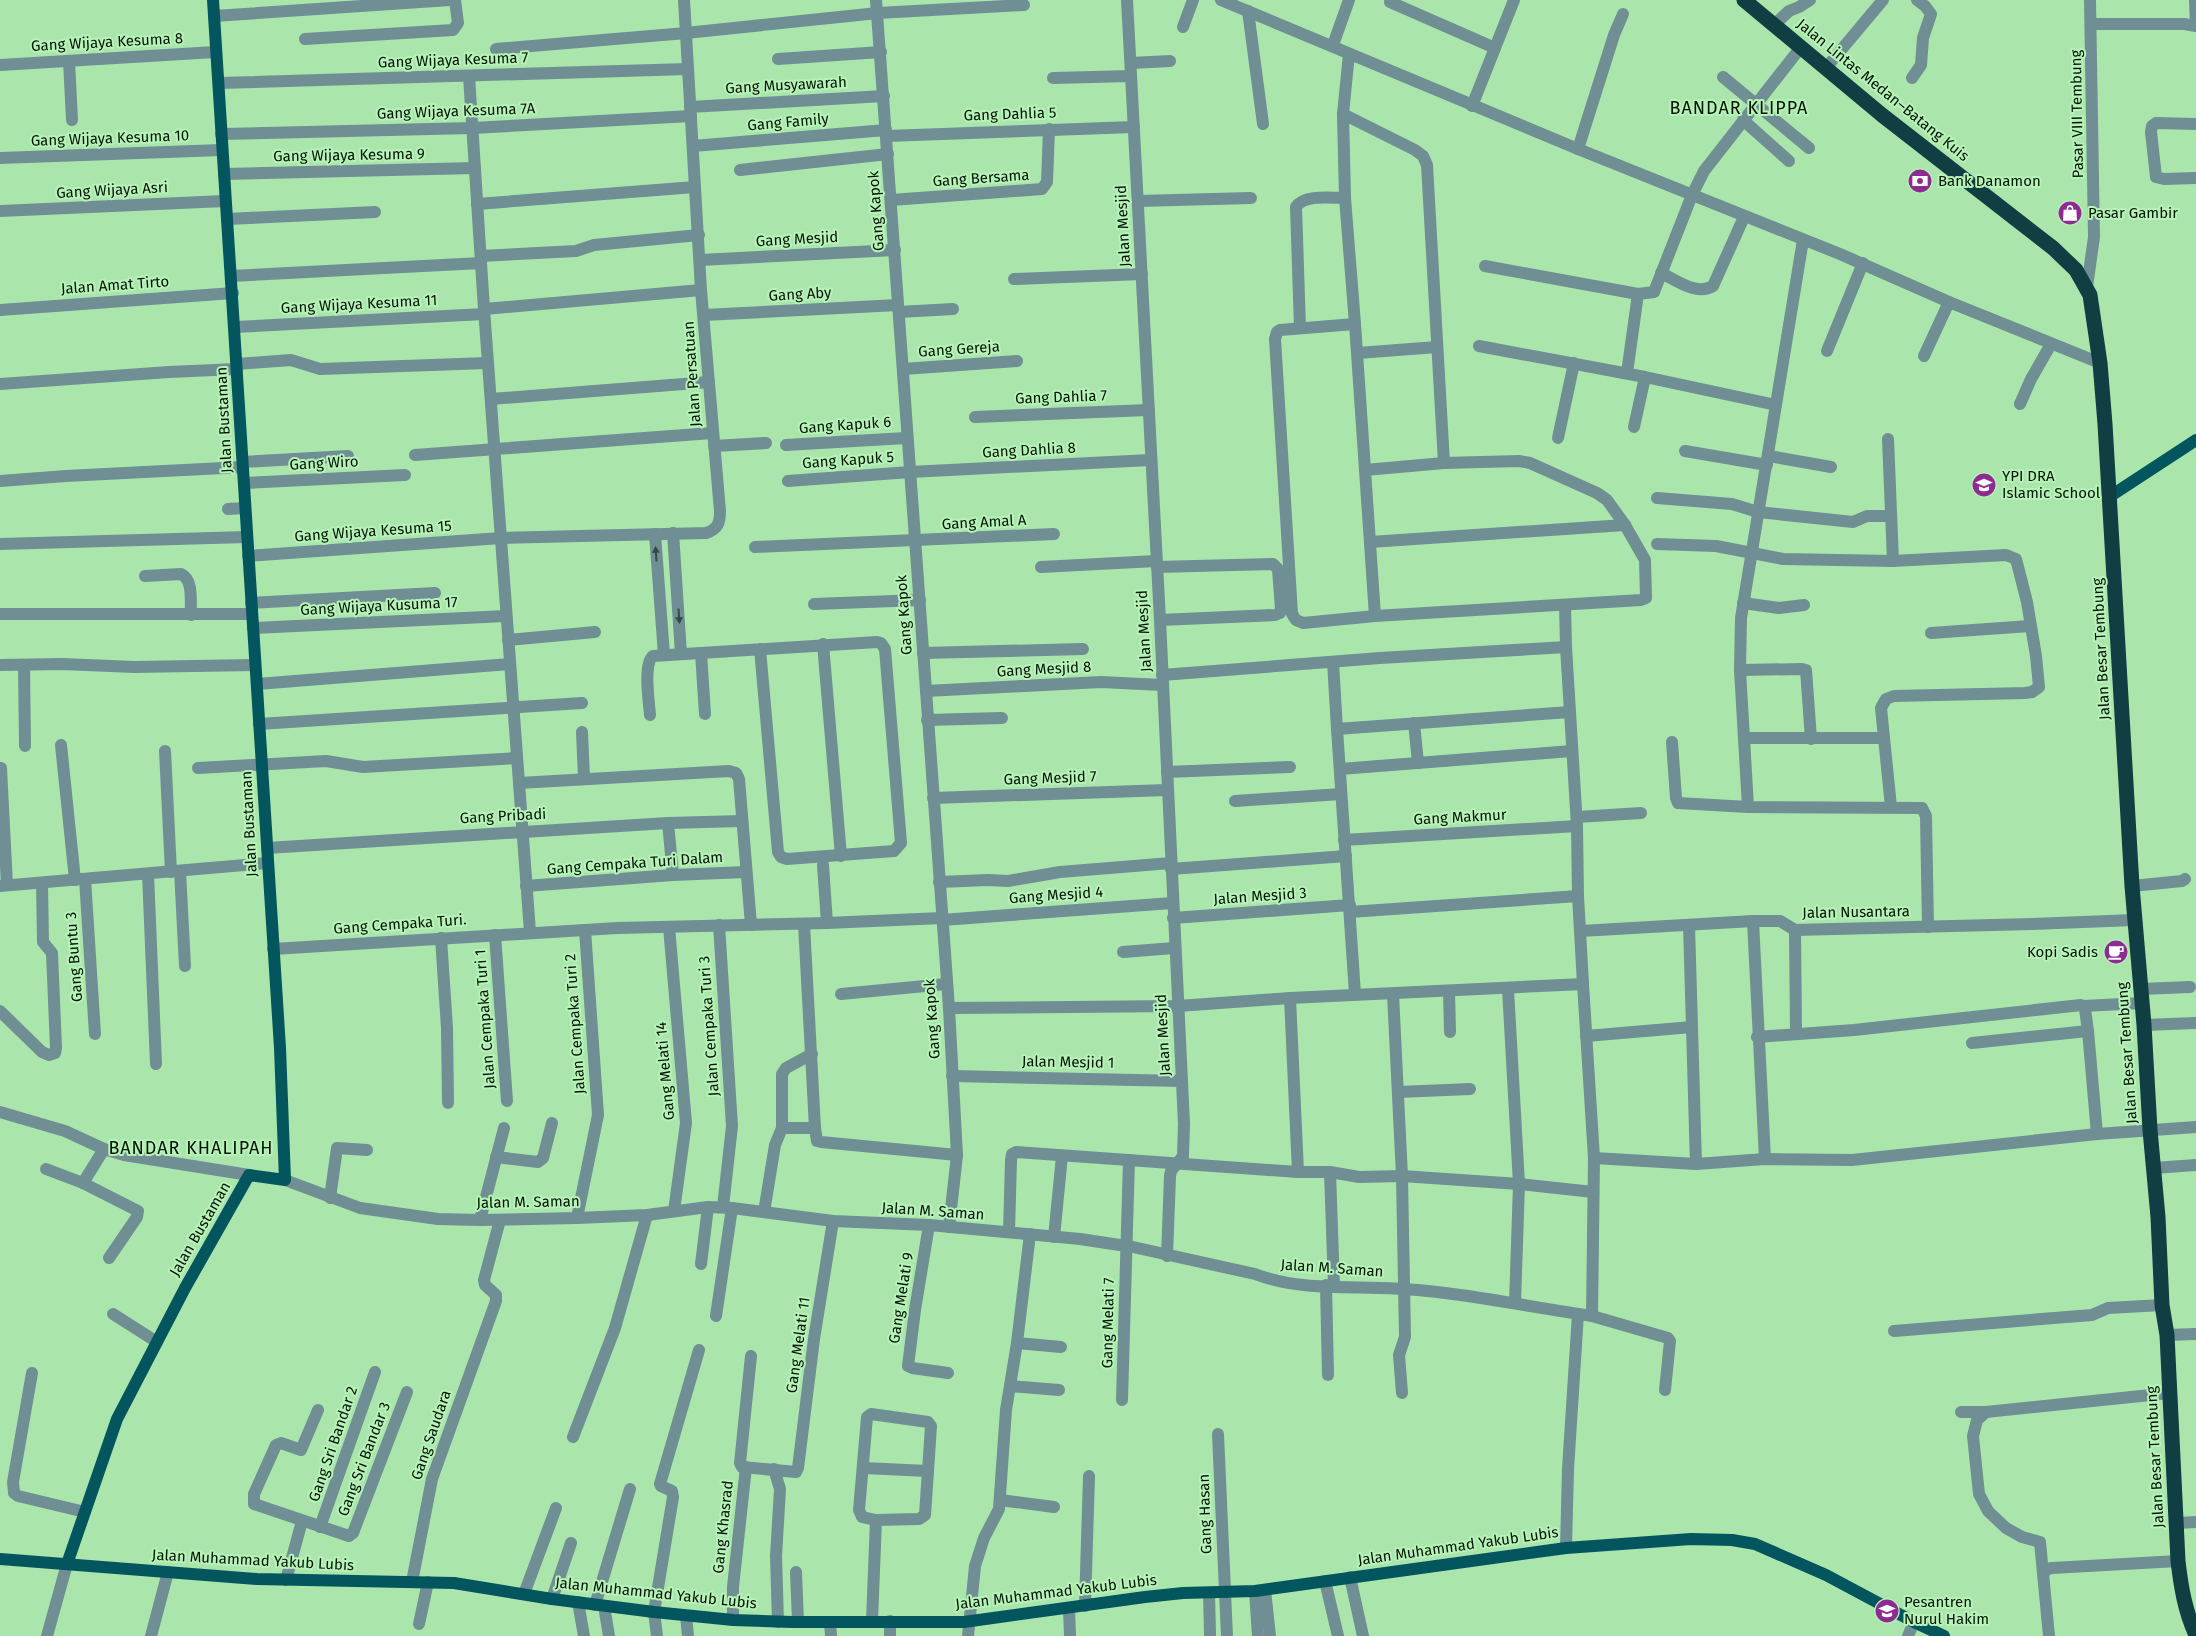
<svg xmlns="http://www.w3.org/2000/svg" width="2196" height="1636" font-family="'Fira Sans',sans-serif">
<style>
.lines{fill:none;stroke-linecap:round;stroke-linejoin:round}
.minor{stroke:#6f8f94;stroke-width:12}
.major{stroke:#03565e;stroke-width:12}
.highway{stroke:#0f3e43;stroke-width:15}
.oneway{fill:#324b44}
.labels{text-anchor:middle;stroke-width:4;stroke-linejoin:round;paint-order:stroke}
.street-label{font-size:15px;fill:#001402;stroke:#b7f3b9}
.poi-label{font-size:15px;fill:#001402;stroke:#b7f3b9;text-anchor:start}
.quarter-label{font-size:18px;letter-spacing:1px;fill:#001402;stroke:#b7f3b9}
</style>
<rect width="100%" height="100%" fill="#aae6ac"/>
<g class="lines">
<g class="minor">
<polyline points="876,0 949,1008 957,1155 949,1227"/>
<polyline points="1127,0 1160,620 1184,1124 1183,1156 1171,1171 1170,1176 1167,1256"/>
<polyline points="1221,0 1578,149 1840,254 1949,302 2100,363"/>
<polyline points="2195,0 2196,26"/>
<polyline points="1390,2 1495,48"/>
<polyline points="1248,11 1263,124"/>
<polyline points="214,16 450,0"/>
<polyline points="1775,24 1789,11 1799,7 1810,0"/>
<polyline points="2091,24 2184,24 2196,26"/>
<polyline points="1183,27 1193,0"/>
<polyline points="305,39 453,30 458,23 455,0"/>
<polyline points="1333,45 1349,0"/>
<polyline points="496,49 686,33 878,13 1024,5"/>
<polyline points="1349,54 1343,114 1345,198 1355,324 1280,330 1277,332 1275,339 1292,614 1296,620 1303,623 1375,616 1641,600 1646,598 1645,560 1625,525 1607,500 1597,493 1530,463 1519,461 1444,463 1365,470"/>
<polyline points="778,59 881,52"/>
<polyline points="69,61 72,120"/>
<polyline points="1131,63 1170,61"/>
<polyline points="0,65 215,52"/>
<polyline points="1826,68 1883,0"/>
<polyline points="469,76 481,263"/>
<polyline points="1723,77 1809,148"/>
<polyline points="1053,78 1131,76"/>
<polyline points="1912,78 1921,65 1923,38 1931,14 1925,6 1917,0"/>
<polyline points="219,83 688,69"/>
<polyline points="1472,106 1514,0"/>
<polyline points="690,107 884,96"/>
<polyline points="1343,114 1415,150 1423,156 1427,165 1444,463"/>
<polyline points="1743,120 1789,161"/>
<polyline points="2196,124 2156,123 2152,126 2151,132 2156,177 2164,179 2196,178"/>
<polyline points="221,134 472,128 691,116"/>
<polyline points="887,136 1134,127"/>
<polyline points="693,146 886,130"/>
<polyline points="1578,149 1614,35 1623,14"/>
<polyline points="0,158 222,150"/>
<polyline points="740,170 888,154"/>
<polyline points="224,174 475,168"/>
<polyline points="891,200 1042,189 1047,182 1049,129"/>
<polyline points="1138,201 1251,198"/>
<polyline points="477,204 695,187"/>
<polyline points="0,211 225,201"/>
<polyline points="227,219 375,212"/>
<polyline points="1803,240 1741,618 1740,670 1748,807 1922,808 1926,816 1928,927"/>
<polyline points="481,256 576,251 594,245 699,235"/>
<polyline points="700,260 895,250"/>
<polyline points="1485,266 1638,294 1654,292 1692,195 1704,171 1801,47"/>
<path d="M1661 273C1676 280 1696 296 1713 286L1744 217"/>
<polyline points="231,276 481,263 484,309"/>
<polyline points="1014,279 1142,274"/>
<polyline points="2087,287 2094,237 2090,0"/>
<polyline points="0,310 233,293"/>
<polyline points="899,312 953,309"/>
<polyline points="704,315 898,305"/>
<polyline points="1355,324 1375,616"/>
<polyline points="235,327 484,314"/>
<path d="M1300 328 1296 207C1304 194 1331 198 1345 198"/>
<polyline points="1479,346 1645,377 1776,405"/>
<polyline points="1827,351 1863,263"/>
<polyline points="1358,353 1437,347"/>
<polyline points="1924,356 1949,302"/>
<polyline points="237,364 291,360 320,369 487,363"/>
<polyline points="903,369 1017,361"/>
<polyline points="1627,373 1638,294"/>
<polyline points="0,384 169,372 237,369"/>
<polyline points="491,399 709,382"/>
<polyline points="2020,404 2031,379 2051,344"/>
<polyline points="975,417 1149,410"/>
<polyline points="1634,427 1645,377"/>
<polyline points="1558,438 1574,363"/>
<polyline points="1888,439 1893,561"/>
<polyline points="786,445 906,438"/>
<polyline points="714,446 766,443"/>
<polyline points="1685,451 1767,465"/>
<polyline points="415,455 712,433"/>
<polyline points="1769,456 1831,467"/>
<polyline points="243,462 348,456"/>
<polyline points="0,481 66,476 243,467"/>
<polyline points="788,481 910,472 1150,460"/>
<polyline points="244,483 405,475"/>
<polyline points="1657,498 1732,504 1758,512 1853,522 1867,516 1891,516"/>
<polyline points="228,509 245,508"/>
<polyline points="673,533 681,654"/>
<polyline points="655,534 664,655"/>
<polyline points="1370,542 1625,525"/>
<polyline points="0,544 247,537"/>
<polyline points="1657,544 1716,546 1783,559 1893,561 2006,555 2016,559 2027,602 2036,656 2039,687 2032,692 2025,693 1894,696 1886,699 1881,708 1891,807"/>
<polyline points="755,547 1054,534"/>
<path d="M248 556 501 538 706 533C718 529 720 523 720 511L701 290 684 0"/>
<polyline points="1041,567 1156,561"/>
<polyline points="1157,567 1273,564 1278,569 1281,609 1280,613 1275,615 1160,620"/>
<path d="M145 576 181 574C194 580 190 602 191 615"/>
<polyline points="251,603 435,593"/>
<polyline points="1743,603 1779,608 1804,605"/>
<polyline points="814,604 920,600"/>
<polyline points="1565,605 1566,647"/>
<polyline points="0,614 252,614"/>
<polyline points="253,628 506,616"/>
<polyline points="1931,633 2030,626"/>
<polyline points="508,640 595,632"/>
<polyline points="823,644 841,856"/>
<polyline points="701,653 705,714"/>
<polyline points="923,653 1083,649"/>
<polyline points="1333,662 1337,729"/>
<polyline points="0,665 62,664 134,667 255,665"/>
<polyline points="24,665 25,746"/>
<polyline points="1740,670 1802,669 1806,670 1811,739"/>
<polyline points="257,684 510,664"/>
<polyline points="926,691 1101,682 1162,685"/>
<path d="M650 715C649 702 643 664 653 656L877 642 881 643 885 649 901 843 894 851 787 859 781 857 778 852 760 649"/>
<polyline points="927,720 1002,718"/>
<polyline points="1414,723 1418,763"/>
<polyline points="259,724 582,703"/>
<polyline points="582,732 584,778"/>
<polyline points="1745,738 1884,738"/>
<polyline points="1672,742 1676,798 1678,803 1748,807"/>
<polyline points="61,745 75,880"/>
<polyline points="165,751 171,872"/>
<polyline points="1,768 7,885"/>
<polyline points="198,768 326,761 363,767 517,758"/>
<polyline points="1340,769 1572,751"/>
<polyline points="1167,772 1290,767"/>
<polyline points="519,783 729,771 736,773 739,779 751,925"/>
<polyline points="933,798 1167,790"/>
<polyline points="1235,801 1341,794"/>
<polyline points="1577,817 1641,813"/>
<polyline points="668,823 673,875"/>
<polyline points="1344,840 1577,826"/>
<polyline points="267,848 668,823 742,821"/>
<polyline points="823,865 827,923"/>
<polyline points="1171,869 1346,856"/>
<polyline points="180,871 185,966"/>
<polyline points="148,874 156,1064"/>
<polyline points="85,879 95,1034"/>
<polyline points="939,882 988,880 1008,881 1060,872 1171,863"/>
<polyline points="0,886 267,863"/>
<polyline points="526,886 673,875 746,872"/>
<polyline points="2132,886 2182,881 2185,879"/>
<polyline points="1350,912 1578,896"/>
<polyline points="1173,918 1350,905"/>
<polyline points="942,920 1172,903"/>
<polyline points="1753,921 1765,1159"/>
<polyline points="719,925 732,1126 723,1207"/>
<polyline points="1689,925 1696,1164"/>
<polyline points="669,927 686,1123 674,1211"/>
<polyline points="1795,930 1796,1033"/>
<polyline points="1581,931 1753,921 1780,921 1795,930 2032,924 2134,920"/>
<polyline points="530,932 484,309 701,290"/>
<polyline points="495,935 507,1101"/>
<polyline points="441,938 447,1028 448,1103"/>
<polyline points="273,949 617,928 827,923 942,918"/>
<polyline points="1123,952 1174,948"/>
<polyline points="1508,989 1519,1184 1515,1303"/>
<polyline points="2141,989 2190,987"/>
<polyline points="1449,991 1450,1032"/>
<polyline points="841,994 946,984"/>
<polyline points="1355,994 1337,729 1570,712"/>
<polyline points="1393,994 1402,1176 1405,1337 1399,1355 1402,1393"/>
<polyline points="1290,998 1298,1172"/>
<polyline points="2083,1006 2142,1003"/>
<polyline points="949,1008 1178,1006 1290,998 1583,984"/>
<polyline points="0,1011 42,1052 49,1055 55,1053 56,1048 52,953 43,942 42,883"/>
<polyline points="2144,1025 2196,1023"/>
<polyline points="1586,1036 1692,1027"/>
<polyline points="1757,1037 1854,1030 2081,1005 2085,1009 2088,1031 2097,1134"/>
<polyline points="1972,1043 2088,1031"/>
<polyline points="952,1076 1182,1081"/>
<polyline points="1398,1092 1470,1089"/>
<polyline points="0,1112 65,1131 104,1149 124,1155 249,1175"/>
<polyline points="782,1128 815,1128 804,924"/>
<polyline points="815,1128 817,1141 821,1142 957,1155"/>
<polyline points="496,1157 538,1162 543,1158 552,1123"/>
<polyline points="1594,1158 1696,1164 1765,1159 1852,1160 2097,1134 2196,1127"/>
<polyline points="2154,1168 2196,1165"/>
<polyline points="46,1169 83,1183 138,1211 137,1217 109,1258"/>
<polyline points="1330,1172 1334,1286"/>
<path d="M285 1180 360 1208 438 1219 480 1220 577 1218 647 1215 708 1207 732 1208 833 1221 929 1225 1080 1239 1133 1247 1255 1274C1302 1292 1354 1285 1403 1289 1466 1293 1529 1307 1592 1316L1594 1158 1583 984 1578 896 1577 826 1566 647 1380 658 1162 675"/>
<polyline points="83,1183 104,1149"/>
<polyline points="330,1198 337,1148 367,1150"/>
<polyline points="764,1212 775,1145 782,1128 782,1074 786,1068 812,1054"/>
<polyline points="577,1218 598,1115 585,930"/>
<polyline points="480,1220 504,1128"/>
<polyline points="929,1225 915,1310 908,1366 912,1368 948,1373"/>
<polyline points="1009,1232 1011,1160 1012,1154 1016,1152 1298,1172 1330,1172 1359,1177 1402,1176 1519,1184 1593,1192"/>
<polyline points="1054,1237 1062,1156"/>
<polyline points="701,1264 708,1207"/>
<polyline points="1326,1285 1328,1375"/>
<polyline points="113,1314 157,1342"/>
<polyline points="716,1316 732,1208"/>
<polyline points="1592,1316 1668,1338 1670,1341 1665,1390"/>
<polyline points="1894,1331 2092,1315 2108,1308 2162,1305"/>
<polyline points="2167,1335 2196,1334"/>
<polyline points="1017,1343 1061,1347"/>
<polyline points="751,1356 740,1463 742,1467 796,1472 798,1468 814,1339 833,1221"/>
<polyline points="32,1373 13,1482 14,1493 18,1496 85,1512"/>
<polyline points="1010,1386 1059,1390"/>
<polyline points="1122,1400 1129,1160"/>
<polyline points="318,1410 301,1450 281,1443 276,1445 254,1494 254,1504 349,1536 353,1533 407,1392"/>
<polyline points="1961,1412 1986,1412 2170,1393"/>
<polyline points="1986,1412 1977,1420 1973,1436 1979,1494 1988,1511 2006,1528 2022,1537 2040,1542 2049,1636"/>
<polyline points="1218,1434 1227,1636"/>
<polyline points="573,1437 615,1328 647,1215"/>
<polyline points="864,1468 928,1471"/>
<polyline points="774,1469 780,1489 776,1556 778,1622"/>
<polyline points="1000,1500 1054,1507"/>
<polyline points="2177,1523 2196,1522"/>
<polyline points="320,1527 375,1372"/>
<polyline points="1566,1548 1568,1469 1578,1314"/>
<polyline points="796,1572 798,1622"/>
<polyline points="2043,1574 2047,1569 2052,1568 2178,1561"/>
<polyline points="1350,1577 1363,1636"/>
<polyline points="286,1580 302,1521"/>
<polyline points="1325,1581 1338,1636"/>
<polyline points="412,1582 432,1479 496,1301 496,1295 485,1285 484,1280 500,1220"/>
<polyline points="1265,1590 1270,1636"/>
<polyline points="1255,1591 1258,1636"/>
<polyline points="1209,1593 1210,1635"/>
<polyline points="524,1594 556,1508"/>
<polyline points="552,1599 571,1543"/>
<polyline points="578,1602 584,1636"/>
<polyline points="595,1605 630,1489"/>
<polyline points="604,1606 609,1636"/>
<polyline points="1085,1606 1089,1476"/>
<polyline points="1069,1608 1070,1636"/>
<polyline points="686,1616 688,1636"/>
<polyline points="733,1620 733,1587 746,1467"/>
<polyline points="872,1621 876,1520 919,1519 925,1515 931,1426 928,1422 871,1414 867,1417 859,1510 862,1517 876,1520"/>
<polyline points="890,1621 890,1636"/>
<polyline points="830,1622 831,1636"/>
<polyline points="419,1624 428,1582"/>
<polyline points="47,1636 67,1564"/>
<polyline points="151,1636 168,1572"/>
<polyline points="657,1636 654,1612 673,1497 672,1491 661,1486 660,1484 699,1350"/>
<polyline points="968,1636 975,1566 984,1538 999,1509 1006,1410 1017,1343 1030,1234"/>
<polyline points="1908,1636 1914,1622"/>
</g>
<g class="major">
<polyline points="2109,497 2196,440"/>
<polyline points="0,1559 257,1579 454,1583 552,1599 654,1612 733,1620 792,1622 964,1622 1145,1597 1183,1593 1255,1591 1566,1548 1691,1539 1732,1540 1755,1544 1826,1575 1914,1622 1944,1636"/>
<polyline points="67,1564 117,1419 185,1288 249,1175 285,1180 280,1048 213,0"/>
</g>
<path class="highway" d="M1744 0 1882 115 2053 248 2076 270 2090 295 2100 363 2105 424 2132 886 2144 1025 2150 1130 2158 1217 2162 1305 2167 1335 2178 1561C2181 1587 2185 1611 2196 1635"/>
</g>
<defs><path id="oneway-solid" d="M-6-.8H1V-3.2L6.5 0L1 3.2V.8H-6Z" transform="scale(1.25)"/></defs>
<g class="oneway">
<use href="#oneway-solid" transform="translate(656 554) rotate(-94)"/>
<use href="#oneway-solid" transform="translate(679 616) rotate(86)"/>
</g>
<defs>
<symbol id="bank-disc" viewBox="-11 -11 22 22"><circle r="9.5" fill="#8d2b93" stroke="#b7f3b9"/><path d="M-6-4H6V4H-6ZM0-2.3a2.3 2.3 0 1 0 0 4.6a2.3 2.3 0 1 0 0-4.6Z" fill="#fff"/></symbol>
<symbol id="shop-disc" viewBox="-11 -11 22 22"><circle r="9.5" fill="#8d2b93" stroke="#b7f3b9"/><path d="M-5-2.5h2.3a2.7 3.5 0 0 1 5.4 0H5L5.5 6h-11ZM-1.5-2.5h3a1.5 2.3 0 0 0-3 0Z" fill="#fff"/></symbol>
<symbol id="school-disc" viewBox="-11 -11 22 22"><circle r="9.5" fill="#8d2b93" stroke="#b7f3b9"/><path d="M0-5L7-2L0 1L-7-2ZM-4 1L0 2.5L4 1V4Q0 6-4 4Z" fill="#fff"/></symbol>
<symbol id="cafe-disc" viewBox="-11 -11 22 22"><circle r="9.5" fill="#8d2b93" stroke="#b7f3b9"/><path d="M-5.5-4.5H6V0H3Q3 3.5 0 3.5H-2.5Q-5.5 3.5-5.5 0ZM3-3.2v2h1.7v-2ZM-6 4.5H4V6H-6Z" fill="#fff"/></symbol>
</defs>
<g fill-rule="evenodd">
<use href="#bank-disc" x="1906" y="167" width="28" height="28"/>
<use href="#shop-disc" x="2056" y="199" width="28" height="28"/>
<use href="#school-disc" x="1970" y="471" width="28" height="28"/>
<use href="#cafe-disc" x="2102" y="938" width="28" height="28"/>
<use href="#school-disc" x="1873" y="1597" width="28" height="28"/>
</g>
<g class="labels">
<g class="street-label">
<text transform="translate(107 42) rotate(-3)" y="5">Gang Wijaya Kesuma 8</text>
<text transform="translate(453 60) rotate(-2)" y="5">Gang Wijaya Kesuma 7</text>
<text transform="translate(786 85) rotate(-3)" y="5">Gang Musyawarah</text>
<text transform="translate(1883 90) rotate(39)" y="5">Jalan Lintas Medan–Batang Kuis</text>
<text transform="translate(456 111) rotate(-2)" y="5">Gang Wijaya Kesuma 7A</text>
<text transform="translate(1010 114) rotate(-2)" y="5">Gang Dahlia 5</text>
<text transform="translate(2077 114) rotate(-91)" y="5">Pasar VIII Tembung</text>
<text transform="translate(788 122) rotate(-5)" y="5">Gang Family</text>
<text transform="translate(110 138) rotate(-2)" y="5">Gang Wijaya Kesuma 10</text>
<text transform="translate(349 155) rotate(-1)" y="5">Gang Wijaya Kesuma 9</text>
<text transform="translate(981 178) rotate(-4)" y="5">Gang Bersama</text>
<text transform="translate(112 190) rotate(-3)" y="5">Gang Wijaya Asri</text>
<text transform="translate(876 211) rotate(-94)" y="5">Gang Kapok</text>
<text transform="translate(1123 226) rotate(-93)" y="5">Jalan Mesjid</text>
<text transform="translate(797 239) rotate(-3)" y="5">Gang Mesjid</text>
<text transform="translate(115 285) rotate(-4)" y="5">Jalan Amat Tirto</text>
<text transform="translate(800 294) rotate(-3)" y="5">Gang Aby</text>
<text transform="translate(359 304) rotate(-3)" y="5">Gang Wijaya Kesuma 11</text>
<text transform="translate(959 349) rotate(-4)" y="5">Gang Gereja</text>
<text transform="translate(692 374) rotate(-94)" y="5">Jalan Persatuan</text>
<text transform="translate(1061 397) rotate(-2)" y="5">Gang Dahlia 7</text>
<text transform="translate(224 420) rotate(-93)" y="5">Jalan Bustaman</text>
<text transform="translate(845 425) rotate(-4)" y="5">Gang Kapuk 6</text>
<text transform="translate(1029 450) rotate(-3)" y="5">Gang Dahlia 8</text>
<text transform="translate(848 460) rotate(-4)" y="5">Gang Kapuk 5</text>
<text transform="translate(324 463) rotate(-3)" y="5">Gang Wiro</text>
<text transform="translate(984 522) rotate(-3)" y="5">Gang Amal A</text>
<text transform="translate(373 531) rotate(-4)" y="5">Gang Wijaya Kesuma 15</text>
<text transform="translate(379 606) rotate(-3)" y="5">Gang Wijaya Kusuma 17</text>
<text transform="translate(904 615) rotate(-94)" y="5">Gang Kapok</text>
<text transform="translate(1144 631) rotate(-93)" y="5">Jalan Mesjid</text>
<text transform="translate(2101 649) rotate(-93)" y="5">Jalan Besar Tembung</text>
<text transform="translate(1044 669) rotate(-3)" y="5">Gang Mesjid 8</text>
<text transform="translate(1050 778) rotate(-2)" y="5">Gang Mesjid 7</text>
<text transform="translate(503 816) rotate(-3)" y="5">Gang Pribadi</text>
<text transform="translate(1460 817) rotate(-3)" y="5">Gang Makmur</text>
<text transform="translate(249 824) rotate(-93)" y="5">Jalan Bustaman</text>
<text transform="translate(635 863) rotate(-4)" y="5">Gang Cempaka Turi Dalam</text>
<text transform="translate(1056 895) rotate(-4)" y="5">Gang Mesjid 4</text>
<text transform="translate(1260 896) rotate(-4)" y="5">Jalan Mesjid 3</text>
<text transform="translate(1856 912) rotate(-1)" y="5">Jalan Nusantara</text>
<text transform="translate(400 924) rotate(-4)" y="5">Gang Cempaka Turi.</text>
<text transform="translate(74 957) rotate(-94)" y="5">Gang Buntu 3</text>
<text transform="translate(485 1019) rotate(-94)" y="5">Jalan Cempaka Turi 1</text>
<text transform="translate(932 1019) rotate(-94)" y="5">Gang Kapok</text>
<text transform="translate(575 1024) rotate(-94)" y="5">Jalan Cempaka Turi 2</text>
<text transform="translate(709 1026) rotate(-94)" y="5">Jalan Cempaka Turi 3</text>
<text transform="translate(1163 1035) rotate(-93)" y="5">Jalan Mesjid</text>
<text transform="translate(2127 1053) rotate(-94)" y="5">Jalan Besar Tembung</text>
<text transform="translate(1068 1062) rotate(1)" y="5">Jalan Mesjid 1</text>
<text transform="translate(665 1071) rotate(-95)" y="5">Gang Melati 14</text>
<text transform="translate(528 1202) rotate(-1)" y="5">Jalan M. Saman</text>
<text transform="translate(933 1211) rotate(4)" y="5">Jalan M. Saman</text>
<text transform="translate(200 1229) rotate(-60)" y="5">Jalan Bustaman</text>
<text transform="translate(1332 1268) rotate(4)" y="5">Jalan M. Saman</text>
<text transform="translate(901 1298) rotate(-81)" y="5">Gang Melati 9</text>
<text transform="translate(1108 1323) rotate(-89)" y="5">Gang Melati 7</text>
<text transform="translate(798 1345) rotate(-82)" y="5">Gang Melati 11</text>
<text transform="translate(431 1435) rotate(-71)" y="5">Gang Saudara</text>
<text transform="translate(333 1444) rotate(-71)" y="5">Gang Sri Bandar 2</text>
<text transform="translate(2155 1457) rotate(-93)" y="5">Jalan Besar Tembung</text>
<text transform="translate(364 1459) rotate(-69)" y="5">Gang Sri Bandar 3</text>
<text transform="translate(1205 1514) rotate(-92)" y="5">Gang Hasan</text>
<text transform="translate(723 1527) rotate(-84)" y="5">Gang Khasrad</text>
<text transform="translate(1458 1546) rotate(-8)" y="5">Jalan Muhammad Yakub Lubis</text>
<text transform="translate(253 1560) rotate(3)" y="5">Jalan Muhammad Yakub Lubis</text>
<text transform="translate(1056 1592) rotate(-7)" y="5">Jalan Muhammad Yakub Lubis</text>
<text transform="translate(656 1593) rotate(6)" y="5">Jalan Muhammad Yakub Lubis</text>
</g>
<g class="poi-label">
<text x="1938" y="186">Bank Danamon</text>
<text x="2088" y="218">Pasar Gambir</text>
<text x="2002" y="481">YPI DRA<tspan x="2002" dy="17">Islamic School</tspan></text>
<text x="2098" y="957" text-anchor="end">Kopi Sadis</text>
<text x="1904" y="1607">Pesantren<tspan x="1904" dy="17">Nurul Hakim</tspan></text>
</g>
<g class="quarter-label">
<text x="1739" y="114">BANDAR KLIPPA</text>
<text x="191" y="1154">BANDAR KHALIPAH</text>
</g>
</g>
</svg>
